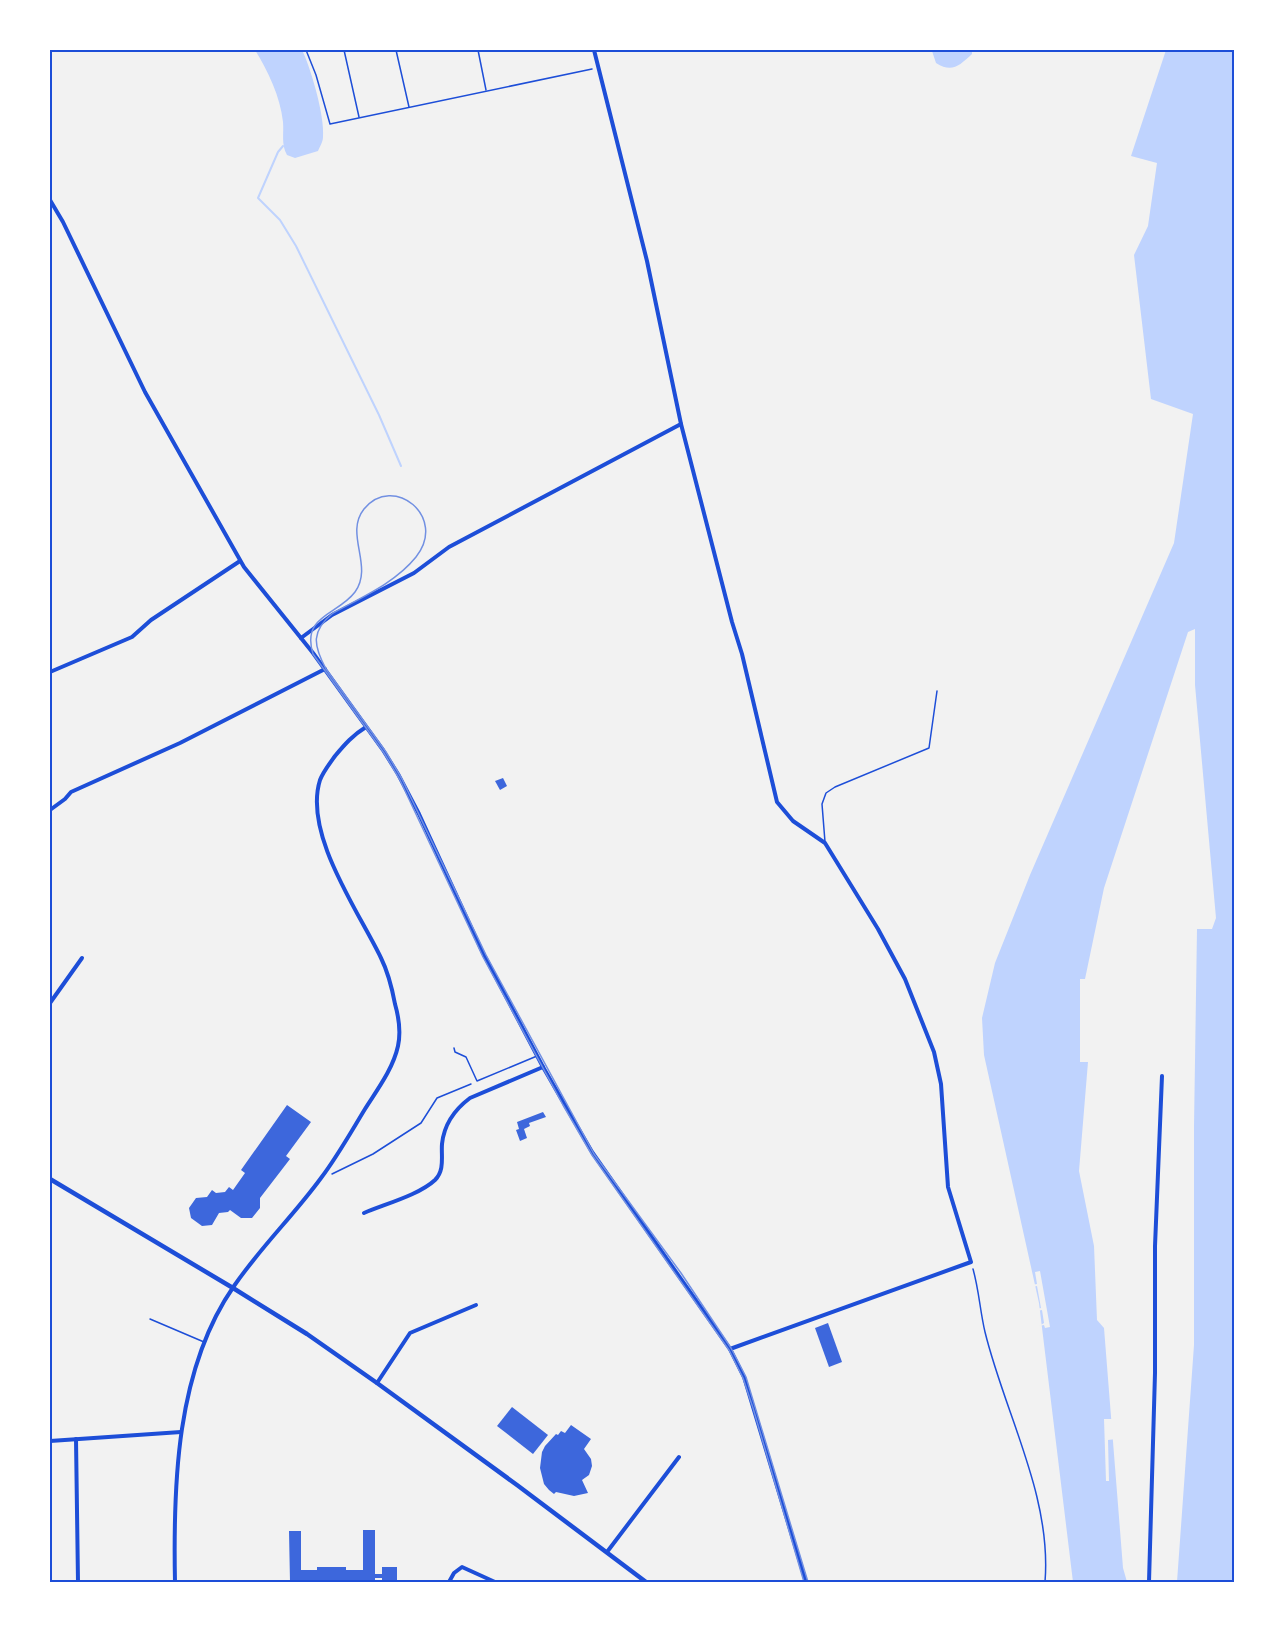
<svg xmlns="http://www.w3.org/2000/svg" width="1284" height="1632" font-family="'Asap Condensed',sans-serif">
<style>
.water{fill:#bfd3fe}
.pier{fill:#f2f2f2}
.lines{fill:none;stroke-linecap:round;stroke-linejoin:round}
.stream{stroke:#bfd3fe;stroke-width:2}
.building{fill:#3d67dc}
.path{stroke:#1d4ed8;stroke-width:1.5}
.service{stroke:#1d4ed8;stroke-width:1.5}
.minor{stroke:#1d4ed8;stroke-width:4}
.tertiary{stroke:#1d4ed8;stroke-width:4.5}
.tram{stroke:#7290e2;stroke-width:1.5}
.neatline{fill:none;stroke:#1d4ed8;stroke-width:2}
</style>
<rect width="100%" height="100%" fill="#f2f2f2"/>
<g class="water">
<path d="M255 50H302C311 68 325 117 323 137 323 142 320 146 318 151L295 158 287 155C281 144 284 134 283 122 280 96 268 71 255 50Z"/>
<path d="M933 50H972V54C959 66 952 73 936 63L932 51Z"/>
<polygon points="1166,50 1234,50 1234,1582 1177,1582 1194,1345 1194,1127 1197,929 1212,929 1216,918 1195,685 1195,629 1188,632 1104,888 1085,979 1080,979 1080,1062 1088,1062 1079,1171 1094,1246 1097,1320 1104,1328 1123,1568 1127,1582 1073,1582 1039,1303 984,1055 982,1018 995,963 1030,875 1174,543 1193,414 1151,399 1134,255 1148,226 1157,163 1131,156"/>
</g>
<g class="pier">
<polygon points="1040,1271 1050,1327 1045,1328 1044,1325 1039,1326 1044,1323 1042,1310 1037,1311 1037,1309 1041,1308 1037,1286 1032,1287 1032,1285 1037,1284 1035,1272"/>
<polygon points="1104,1419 1114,1419 1116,1439 1108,1440 1109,1481 1106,1481"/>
</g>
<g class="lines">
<polyline class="stream" points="283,146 278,152 258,198 280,220 296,246 379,415 401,466"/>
</g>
<g class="building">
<polygon points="503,778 507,786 500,790 495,781"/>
<polygon points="287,1105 311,1122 286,1156 290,1159 260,1198 260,1208 252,1218 241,1218 230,1210 228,1212 219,1213 212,1225 202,1226 191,1218 189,1208 196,1198 207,1197 212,1190 216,1193 225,1192 229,1187 233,1190 245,1173 241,1170"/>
<polygon points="543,1112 546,1117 529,1123 530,1126 524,1129 527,1138 520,1141 516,1130 519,1129 517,1122"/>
<polygon points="828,1323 842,1362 829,1367 815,1328"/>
<polygon points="512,1407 548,1435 533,1454 497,1426"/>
<polygon points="571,1425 591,1439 584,1449 591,1459 592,1466 589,1475 582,1480 588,1493 574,1496 556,1492 554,1494 549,1490 544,1484 540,1468 542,1452 545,1446 556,1434 558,1435 561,1431 565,1433"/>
<polygon points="363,1530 375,1530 375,1574 382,1574 382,1567 397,1567 397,1582 382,1582 382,1578 375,1578 375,1582 290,1582 289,1531 301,1531 301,1570 317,1570 317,1567 346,1567 346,1570 363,1570"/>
</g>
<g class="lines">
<g class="path">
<polyline points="306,50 316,75 330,124 592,69"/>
<polyline points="344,50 359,117"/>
<polyline points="396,50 409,107"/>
<polyline points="478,50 486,90"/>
<polyline points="332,1174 373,1154 421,1123 437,1098 471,1084"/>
<path d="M973 1269C979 1290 980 1311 985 1332 1005 1414 1052 1496 1045 1582"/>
</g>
<g class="service">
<polyline points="825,842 822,804 826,793 835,787 929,748 937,691"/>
<polyline points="454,1048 455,1052 466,1057 477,1081 537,1056"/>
<polyline points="150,1319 204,1342"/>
</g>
<g class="minor">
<polyline points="594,50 647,261 681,424 732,622 742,654 777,802 793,821 825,843 878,929 905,979 934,1052 941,1084 948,1187 971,1262 730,1349"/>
<polyline points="50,200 63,222 145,392 244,567 313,653 383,750 398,774 419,814 482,951 543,1067 592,1152 730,1349 744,1377 806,1582"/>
<polyline points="301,638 332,615 414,573 449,547 681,424"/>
<polyline points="50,672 132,637 151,620 240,561"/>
<polyline points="50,810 65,799 71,792 180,743 325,669"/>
<polyline points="50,1003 82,958"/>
<path d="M364 1213C385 1204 419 1195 435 1180 445 1170 441 1156 442 1144 444 1124 454 1110 470 1098L543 1067"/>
<polyline points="377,1383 410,1333 476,1305"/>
<polyline points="76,1439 78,1582"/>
<polyline points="50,1441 181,1432"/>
<polyline points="607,1552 679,1457"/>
<path d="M175 1582C173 1485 176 1369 234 1286 260 1248 294 1215 321 1178 337 1157 351 1132 365 1109 377 1090 393 1069 398 1046 401 1032 399 1018 395 1004 392 988 388 972 381 958 359 912 303 834 320 780 323 772 330 763 335 756 345 744 353 735 366 727"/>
<polyline points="449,1582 454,1573 462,1567 495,1582"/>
<polyline points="1149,1582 1155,1373 1155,1246 1162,1076"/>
</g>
<polyline class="tertiary" points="50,1179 233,1288 307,1334 377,1383 517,1485 646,1582"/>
<path class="tram" d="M804 1582 753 1408 743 1378 729 1350 592 1155 563 1105 483 957 400 780 384 753 313 654C301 615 338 615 355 592 374 566 344 534 364 509 393 473 448 517 416 557 395 583 362 597 333 613 311 631 313 645 326 669L386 752 402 779 486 955 594 1154 681 1273 731 1348 746 1377 808 1582"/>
</g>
<rect width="1284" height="1632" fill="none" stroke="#ffffff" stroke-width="102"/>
<rect x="51" y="51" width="1182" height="1530" class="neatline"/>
</svg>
